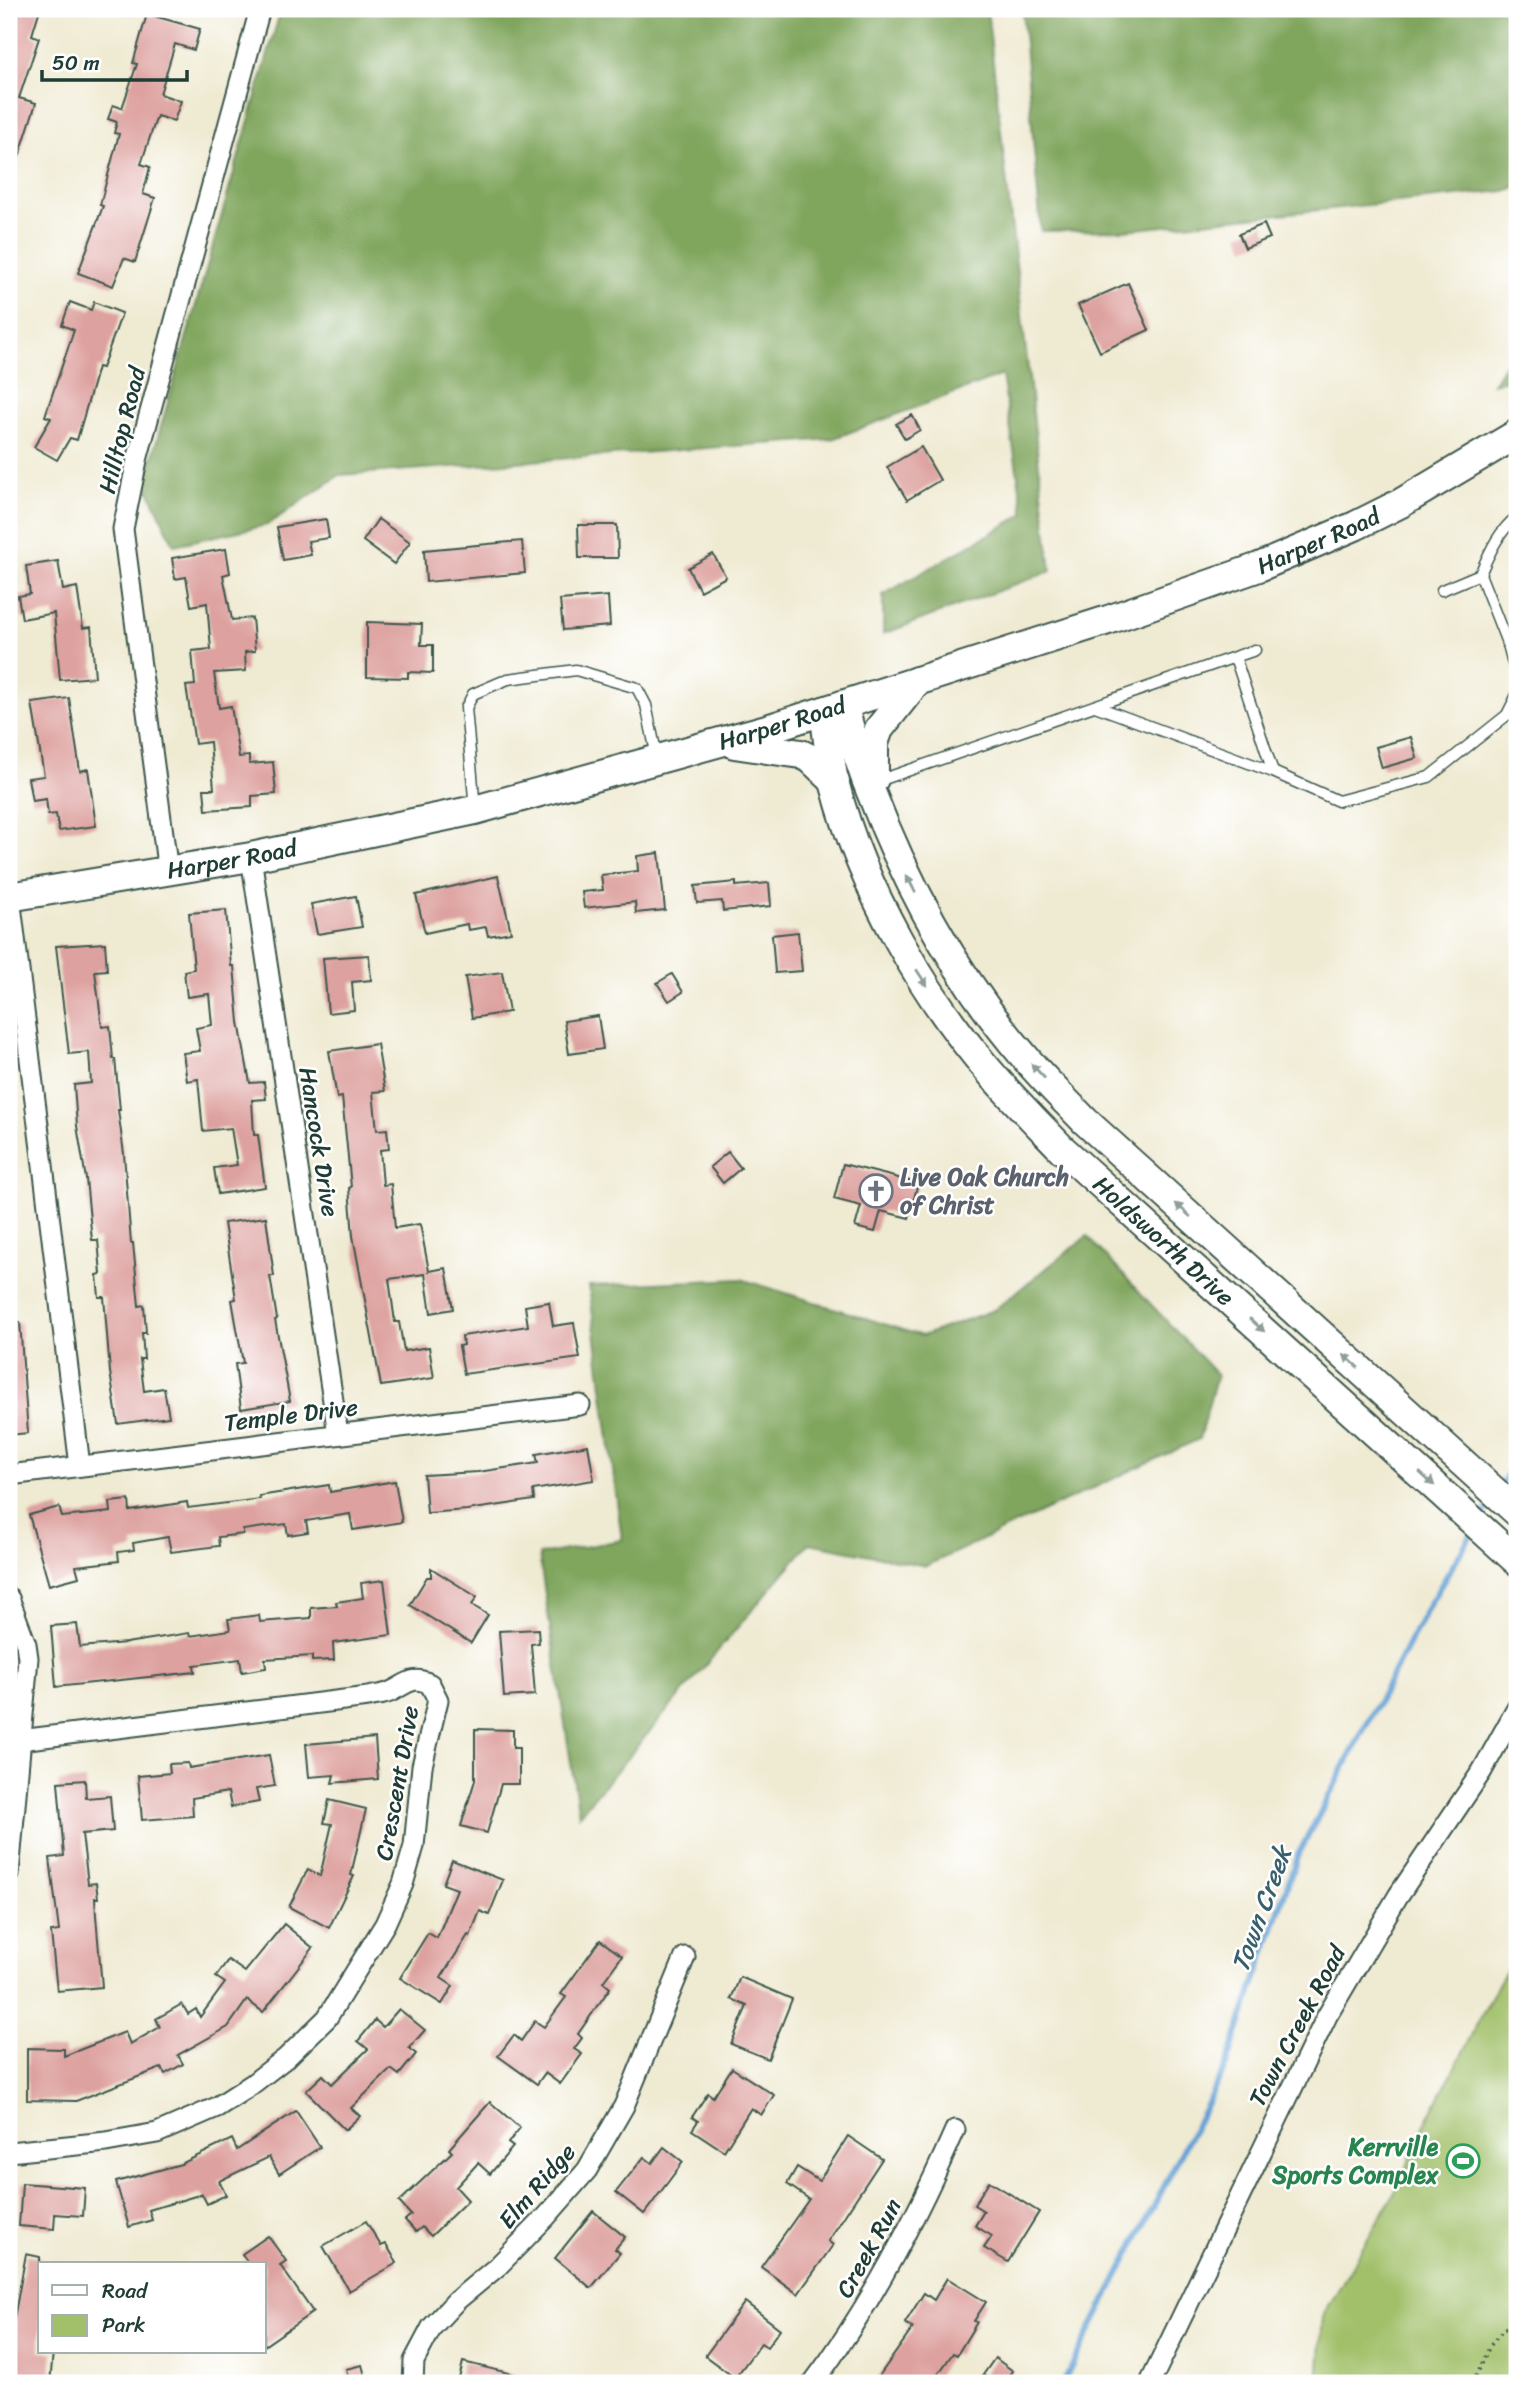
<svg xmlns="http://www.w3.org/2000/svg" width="1526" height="2392" font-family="Sriracha,sans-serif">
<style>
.green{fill:#a1c069;stroke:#607e4e;stroke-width:2}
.forest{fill:#80a65d;stroke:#507248;stroke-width:2}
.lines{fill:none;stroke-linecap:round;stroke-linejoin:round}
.stream{stroke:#64a1d5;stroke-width:6}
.building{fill:#dda19f}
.service-casing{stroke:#3e574c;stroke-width:13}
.minor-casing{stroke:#3e574c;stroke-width:23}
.secondary-casing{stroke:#3e574c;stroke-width:32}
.path{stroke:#3e574c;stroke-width:3.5;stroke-dasharray:2 5;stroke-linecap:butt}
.service{stroke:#fff;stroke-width:10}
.minor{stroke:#fff;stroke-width:19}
.secondary{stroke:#fff;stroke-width:28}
.oneway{fill:#8f9e9a}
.labels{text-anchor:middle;stroke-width:5;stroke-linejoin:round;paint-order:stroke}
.street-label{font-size:24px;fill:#1f3d34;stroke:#fff}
.worship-label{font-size:24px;font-weight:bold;fill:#5b616d;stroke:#fff;text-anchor:start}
.leisure-label{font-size:24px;font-weight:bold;fill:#27864d;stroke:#fff;text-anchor:end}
.water-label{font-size:26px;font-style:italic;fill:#37606c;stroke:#fff}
</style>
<rect width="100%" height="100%" fill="#fff"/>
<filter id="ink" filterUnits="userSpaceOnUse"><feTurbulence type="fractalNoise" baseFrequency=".0143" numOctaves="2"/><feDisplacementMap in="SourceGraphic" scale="14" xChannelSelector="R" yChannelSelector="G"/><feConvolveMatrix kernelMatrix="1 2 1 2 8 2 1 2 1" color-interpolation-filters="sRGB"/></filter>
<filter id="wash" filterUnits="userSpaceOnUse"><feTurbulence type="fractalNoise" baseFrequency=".00686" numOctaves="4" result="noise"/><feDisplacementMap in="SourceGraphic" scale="28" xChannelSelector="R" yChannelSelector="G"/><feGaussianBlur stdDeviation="1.57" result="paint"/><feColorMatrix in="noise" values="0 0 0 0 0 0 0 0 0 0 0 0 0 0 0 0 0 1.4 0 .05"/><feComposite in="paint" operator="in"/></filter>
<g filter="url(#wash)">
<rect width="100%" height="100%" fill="#efead2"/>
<polygon class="green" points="1517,1953 1517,2383 1318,2383 1323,2316 1402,2180 1416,2142 1497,1986"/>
<g class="forest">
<polygon points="281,9 987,9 1051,571 883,634 883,595 1024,514 1002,375 832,439 340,475 267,525 174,545 145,482"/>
<polygon points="1022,9 1517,9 1517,187 1504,191 1126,230 1041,231"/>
<polygon points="1517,351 1517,376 1493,384 1511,354"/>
<polygon points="1087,1236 1217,1375 1199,1439 926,1566 809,1543 579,1815 539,1555 622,1540 589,1286 741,1279 922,1336 994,1310"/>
</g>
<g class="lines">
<g class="stream">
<polyline points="1500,1487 1517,1459"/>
<polyline points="1480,1520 1493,1499"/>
<polyline points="1063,2383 1227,2064 1297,1857 1429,1605 1473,1532"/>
</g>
</g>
<g id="blocks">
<g class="building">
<polygon points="9,9 40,9 32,35 39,38 19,98 36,103 12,179 9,179"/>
<polygon points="147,14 200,29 194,50 175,44 160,94 181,101 174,121 157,116 141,164 150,167 143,194 155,198 135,262 124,258 113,286 78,273 103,206 100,205 119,134 114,133 117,122 108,119 113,105 122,108 137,64 133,63"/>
<polygon points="1264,224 1270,238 1245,248 1239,234"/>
<polygon points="1128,283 1149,330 1100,352 1078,305"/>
<polygon points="70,302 91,310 94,302 122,313 102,368 98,367 77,440 70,438 57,460 34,447 51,418 45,416 74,330 62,325"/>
<polygon points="912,415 920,430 905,439 896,424"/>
<polygon points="921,447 940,480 907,500 887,467"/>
<polygon points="326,519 329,538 308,541 311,555 283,560 277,527"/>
<polygon points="378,519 410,542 394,564 363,541"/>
<polygon points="578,525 617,525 618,558 579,558"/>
<polygon points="522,541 525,573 426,582 424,550"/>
<polygon points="226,549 230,573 223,575 232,620 252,618 255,651 245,652 246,671 214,673 219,708 231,706 239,757 249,756 249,764 273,762 276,794 252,796 252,807 206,810 204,789 214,789 210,742 195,744 186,686 195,685 192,651 211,649 207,603 191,606 186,577 175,579 172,558"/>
<polygon points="713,554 726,577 700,591 688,568"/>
<polygon points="58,561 63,590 77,587 83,628 91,627 95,677 60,680 54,613 22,619 18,596 30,594 26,566"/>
<polygon points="608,596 610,626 563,630 560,600"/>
<polygon points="367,622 422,624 421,645 433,645 433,673 408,672 408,678 367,677"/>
<polygon points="69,698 80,771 88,769 96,826 59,831 56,814 48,815 46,799 32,801 28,778 44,776 32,703"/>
<polygon points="1411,737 1417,758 1382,768 1376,747"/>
<polygon points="659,853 665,910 636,913 635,902 584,908 582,892 603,890 601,875 638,871 637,856"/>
<polygon points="498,876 511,932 488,936 486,927 468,930 467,924 425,933 416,895"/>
<polygon points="736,882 736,886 769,883 771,906 723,911 722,901 697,903 695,886"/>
<polygon points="356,896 362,927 317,934 311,904"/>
<polygon points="226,910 231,966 234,966 239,1022 250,1083 264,1082 266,1099 252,1100 254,1135 258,1135 265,1187 218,1194 214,1168 237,1165 231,1128 203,1131 198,1079 187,1081 183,1053 200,1051 196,1028 212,1025 209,994 187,997 184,971 194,969 189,913"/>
<polygon points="798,932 802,971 775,973 772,935"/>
<polygon points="105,943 107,970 95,971 102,1027 110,1026 113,1059 115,1059 120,1110 118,1110 124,1154 131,1243 133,1243 139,1306 144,1305 146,1333 142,1333 144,1359 140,1359 144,1391 164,1388 169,1417 118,1424 110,1372 104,1297 99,1297 97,1275 101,1274 98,1240 92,1240 86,1179 77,1126 74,1085 91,1083 89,1052 69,1054 56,946"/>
<polygon points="369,955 371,980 352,982 354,1010 328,1013 323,958"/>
<polygon points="502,972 509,1012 472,1018 465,977"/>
<polygon points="672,974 683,992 669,1001 657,983"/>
<polygon points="598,1016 603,1049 569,1054 564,1021"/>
<polygon points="377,1044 385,1091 373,1092 377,1130 387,1129 389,1149 380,1150 383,1185 391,1184 395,1228 420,1224 429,1271 446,1268 453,1309 431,1313 425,1274 389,1279 395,1322 399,1322 404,1351 429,1347 434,1378 381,1386 353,1236 349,1188 351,1187 342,1097 337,1098 329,1051"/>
<polygon points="728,1152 741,1168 723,1183 710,1167"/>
<polygon points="843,1164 918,1183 909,1218 881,1211 875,1232 855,1227 861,1206 834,1199"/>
<polygon points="266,1217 274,1276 270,1276 277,1319 275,1320 290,1401 241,1409 235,1364 243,1363 232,1300 236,1299 224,1223"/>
<polygon points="549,1302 553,1326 574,1323 580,1358 464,1374 459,1346 463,1345 462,1336 528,1326 525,1306"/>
<polygon points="20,1322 28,1433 9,1435 9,1323"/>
<polygon points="588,1445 594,1480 533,1490 534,1500 467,1510 427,1513 424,1475 478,1472 538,1463 536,1454"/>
<polygon points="395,1481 402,1522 353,1530 350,1514 306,1521 308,1532 288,1535 286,1524 243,1530 243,1534 218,1537 219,1546 171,1552 168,1537 133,1543 134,1550 118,1552 119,1561 76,1566 79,1577 49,1585 29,1515 59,1507 62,1517 111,1512 110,1502 129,1500 130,1511 187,1502 188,1508 260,1499 259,1496 329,1485 330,1492"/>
<polygon points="431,1568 477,1597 472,1605 488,1615 471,1643 410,1605 427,1577 431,1577"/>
<polygon points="384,1580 391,1635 333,1643 334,1660 312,1661 312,1656 265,1659 266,1668 242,1672 240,1659 194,1665 195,1672 56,1687 51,1626 77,1624 80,1647 126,1643 189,1633 190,1636 230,1630 228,1619 259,1615 260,1622 311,1618 311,1608 337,1606 336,1602 363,1598 361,1583"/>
<polygon points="538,1629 539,1643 531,1644 535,1695 504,1697 499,1631"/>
<polygon points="475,1729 513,1730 513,1748 519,1748 519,1784 501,1784 487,1833 461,1826 475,1780"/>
<polygon points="375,1738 378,1779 332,1783 334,1775 309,1777 306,1744"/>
<polygon points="269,1755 275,1786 256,1789 259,1802 231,1807 228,1792 192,1798 193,1816 142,1820 138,1776 170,1773 169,1764 188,1763 189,1768"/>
<polygon points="85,1780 86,1798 110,1796 113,1831 82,1834 88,1884 96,1883 98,1898 95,1898 96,1916 102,1987 57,1991 51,1932 59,1931 50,1858 64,1856 58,1782"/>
<polygon points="329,1800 366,1809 351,1875 354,1876 329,1928 289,1907 308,1869 320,1876 332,1824 324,1823"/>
<polygon points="452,1860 503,1880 489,1915 480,1911 470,1936 468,1935 441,1978 453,1986 442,2004 400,1978 428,1933 437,1938 457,1889 443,1884"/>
<polygon points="284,1924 313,1948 263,2012 247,2000 228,2027 178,2055 183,2064 165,2074 161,2068 76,2101 27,2100 27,2048 64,2049 64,2056 125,2032 130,2044 160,2027 156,2019 182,2004 188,2014 196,2009 200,2017 225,1983 216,1977 228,1960 245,1972"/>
<polygon points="600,1940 622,1956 603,1982 610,1988 578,2034 582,2038 574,2049 582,2054 560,2084 545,2073 537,2084 498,2056 514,2035 521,2041 535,2021 544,2027 566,1997 561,1994"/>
<polygon points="740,1977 792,1999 768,2059 731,2044 747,2006 731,1999"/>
<polygon points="399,2009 425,2030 409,2048 416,2054 399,2075 391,2069 351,2108 360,2116 345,2130 306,2091 323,2075 332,2084 368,2049 358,2041 375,2020 383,2027"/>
<polygon points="732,2068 774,2095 761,2115 751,2108 724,2151 692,2130 698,2121 692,2117 708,2093 713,2097"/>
<polygon points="490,2102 520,2128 508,2143 513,2147 490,2174 478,2163 456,2187 468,2200 431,2236 422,2227 416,2232 405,2220 411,2215 399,2202 452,2152 449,2149"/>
<polygon points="296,2111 320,2147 279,2174 269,2157 219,2181 226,2195 207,2204 202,2194 149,2210 152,2220 129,2227 116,2182 181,2164 232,2139 237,2150"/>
<polygon points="848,2136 882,2159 828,2241 833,2245 798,2294 761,2267 809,2199 787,2184 797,2167 819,2181"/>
<polygon points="664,2147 683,2162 644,2214 616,2192 644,2157 652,2163"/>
<polygon points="989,2181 1039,2212 1008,2262 984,2248 992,2236 975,2226 984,2211 974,2205"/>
<polygon points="22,2183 85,2188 83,2216 55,2214 54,2229 19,2226"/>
<polygon points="593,2211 625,2237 615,2249 620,2253 591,2288 555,2258"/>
<polygon points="366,2221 381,2246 386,2244 397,2263 349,2291 323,2246"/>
<polygon points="268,2236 286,2261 280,2265 313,2312 264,2346 264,2264 249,2264 242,2254"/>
<polygon points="26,2254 40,2257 40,2352 53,2352 50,2383 9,2382 12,2329"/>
<polygon points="947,2278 986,2302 974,2321 977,2322 957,2355 953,2353 932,2383 874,2383 913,2328 905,2323 924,2293 934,2300"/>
<polygon points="745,2302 780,2329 767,2347 761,2343 735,2378 705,2356"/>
<polygon points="995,2358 1013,2371 1004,2383 995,2383 983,2375"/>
<polygon points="463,2362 525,2377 524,2383 458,2383"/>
<polygon points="362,2365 367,2383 349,2383 346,2369"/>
</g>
</g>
</g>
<g filter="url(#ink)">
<use href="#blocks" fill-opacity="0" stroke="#3e574c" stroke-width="2"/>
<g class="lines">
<defs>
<g id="service">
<polyline points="1480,574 1509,648 1517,679"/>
<path d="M1442 590 1480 574C1489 554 1499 530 1517 517"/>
<polyline points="1235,657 1273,772 1338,801 1429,777 1507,715 1517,695"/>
<polyline points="1095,706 1273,772"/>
<polyline points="878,781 1255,650"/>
<polyline points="475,809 466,708 473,694 508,679 576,670 637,688 646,705 657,757"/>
</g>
<g id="minor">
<polyline points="251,857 338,1434"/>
<polyline points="168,872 123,529 137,460 260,9"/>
<polyline points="10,897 80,1466"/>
<polyline points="9,1475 580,1405"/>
<polyline points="9,1598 26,1644 28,1658 9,1874"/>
<path d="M9 2152 106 2142 157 2133 217 2107 251 2085 286 2058 327 2018 385 1924 403 1884 414 1846 422 1766 438 1700 430 1684C413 1675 407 1684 392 1691 385 1695 376 1695 368 1697L20 1740"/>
<polyline points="413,2383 414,2361 432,2327 456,2301 498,2266 546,2217 587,2170 624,2106 685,1957"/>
<path d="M813 2383C871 2306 916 2219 955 2130"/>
<polyline points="1150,2383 1327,2016 1398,1896 1482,1771 1517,1708"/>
</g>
<g id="secondary">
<path d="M843 705C851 732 858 760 869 787 906 883 955 976 1023 1055 1042 1078 1064 1099 1085 1121L1517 1512"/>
<path id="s1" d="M824 711C828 735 829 761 835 785 862 889 924 997 995 1078 1016 1102 1039 1125 1061 1148L1517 1561"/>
<polyline points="734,744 801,754 811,759 835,782"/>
<polyline points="874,779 874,743 879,729 917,681"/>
<path id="s2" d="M9 897 251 857 475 810 767 729 1108 620 1259 567 1355 526 1401 503 1517 434"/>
</g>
</defs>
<use href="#service" class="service-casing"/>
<use href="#minor" class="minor-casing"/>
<use href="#secondary" class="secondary-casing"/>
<polyline class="path" points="1473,2383 1490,2346 1504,2329 1517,2328"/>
<use href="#service" class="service"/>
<use href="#minor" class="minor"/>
<use href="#secondary" class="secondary"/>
</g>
<defs><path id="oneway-solid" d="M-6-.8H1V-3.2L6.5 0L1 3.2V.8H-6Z" transform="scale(1.75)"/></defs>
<g class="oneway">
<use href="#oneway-solid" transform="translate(911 884) rotate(-117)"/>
<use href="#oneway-solid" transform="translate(922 978) rotate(57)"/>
<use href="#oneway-solid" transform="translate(1038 1071) rotate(-133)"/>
<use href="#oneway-solid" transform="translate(1183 1210) rotate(-138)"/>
<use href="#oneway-solid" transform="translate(1257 1325) rotate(42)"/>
<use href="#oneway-solid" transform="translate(1351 1361) rotate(-138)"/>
<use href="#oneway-solid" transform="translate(1427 1479) rotate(42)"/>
</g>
</g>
<defs>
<symbol id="church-ring" viewBox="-11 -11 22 22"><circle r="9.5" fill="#fff" stroke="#6b7280" stroke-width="1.5"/><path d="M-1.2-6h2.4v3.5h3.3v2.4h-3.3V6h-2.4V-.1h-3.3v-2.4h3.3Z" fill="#6b7280"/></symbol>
<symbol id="stadium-ring" viewBox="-11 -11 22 22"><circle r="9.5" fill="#fff" stroke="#2e9e5b" stroke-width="1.5"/><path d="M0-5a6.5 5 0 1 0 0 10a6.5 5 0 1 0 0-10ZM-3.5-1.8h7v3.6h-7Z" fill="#2e9e5b"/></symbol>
</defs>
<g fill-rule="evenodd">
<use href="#church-ring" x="857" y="1172" width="38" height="38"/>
<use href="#stadium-ring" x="1444" y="2142" width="38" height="38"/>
</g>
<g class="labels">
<g class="street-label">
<text transform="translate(122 430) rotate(-76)" y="8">Hilltop Road</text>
<text dy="8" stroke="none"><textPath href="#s2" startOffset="1360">Harper Road</textPath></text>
<text dy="8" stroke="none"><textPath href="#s2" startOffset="793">Harper Road</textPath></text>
<text dy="8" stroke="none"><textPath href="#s2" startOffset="226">Harper Road</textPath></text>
<text transform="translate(319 1142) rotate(81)" y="8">Hancock Drive</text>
<text dy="8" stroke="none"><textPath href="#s1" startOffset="646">Holdsworth Drive</textPath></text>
<text transform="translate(291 1415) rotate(-7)" y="8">Temple Drive</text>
<text transform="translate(397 1783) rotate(-80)" y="8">Crescent Drive</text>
<text transform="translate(1297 2026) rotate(-62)" y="8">Town Creek Road</text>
<text transform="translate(537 2186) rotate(-49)" y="8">Elm Ridge</text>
<text transform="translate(869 2248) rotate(-61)" y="8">Creek Run</text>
</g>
<g class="worship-label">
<text x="900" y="1185">Live Oak Church<tspan x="900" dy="28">of Christ</tspan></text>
</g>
<g class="leisure-label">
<text x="1438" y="2155">Kerrville<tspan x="1438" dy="28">Sports Complex</tspan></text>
</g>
<g class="water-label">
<text transform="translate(1261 1909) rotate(-70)" y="9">Town Creek</text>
</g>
</g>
<rect width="1526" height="2392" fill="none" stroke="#fff" stroke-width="35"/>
<rect x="38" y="2262" width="228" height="91" fill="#ffffff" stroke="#a5b1ae" stroke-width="2"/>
<rect x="52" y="2285" width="35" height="10" fill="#ffffff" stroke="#a5b1ae" stroke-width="2"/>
<text x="102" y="2298" font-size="21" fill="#1f3d34">Road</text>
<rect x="52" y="2315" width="35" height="21" fill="#a1c069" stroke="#a5b1ae" stroke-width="2"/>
<text x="102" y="2332" font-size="21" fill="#1f3d34">Park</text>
<path d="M42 70v10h145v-10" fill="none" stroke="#1f3d34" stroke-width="3.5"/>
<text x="52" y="70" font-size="21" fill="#1f3d34" stroke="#ffffff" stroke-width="5" paint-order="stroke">50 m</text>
</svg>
